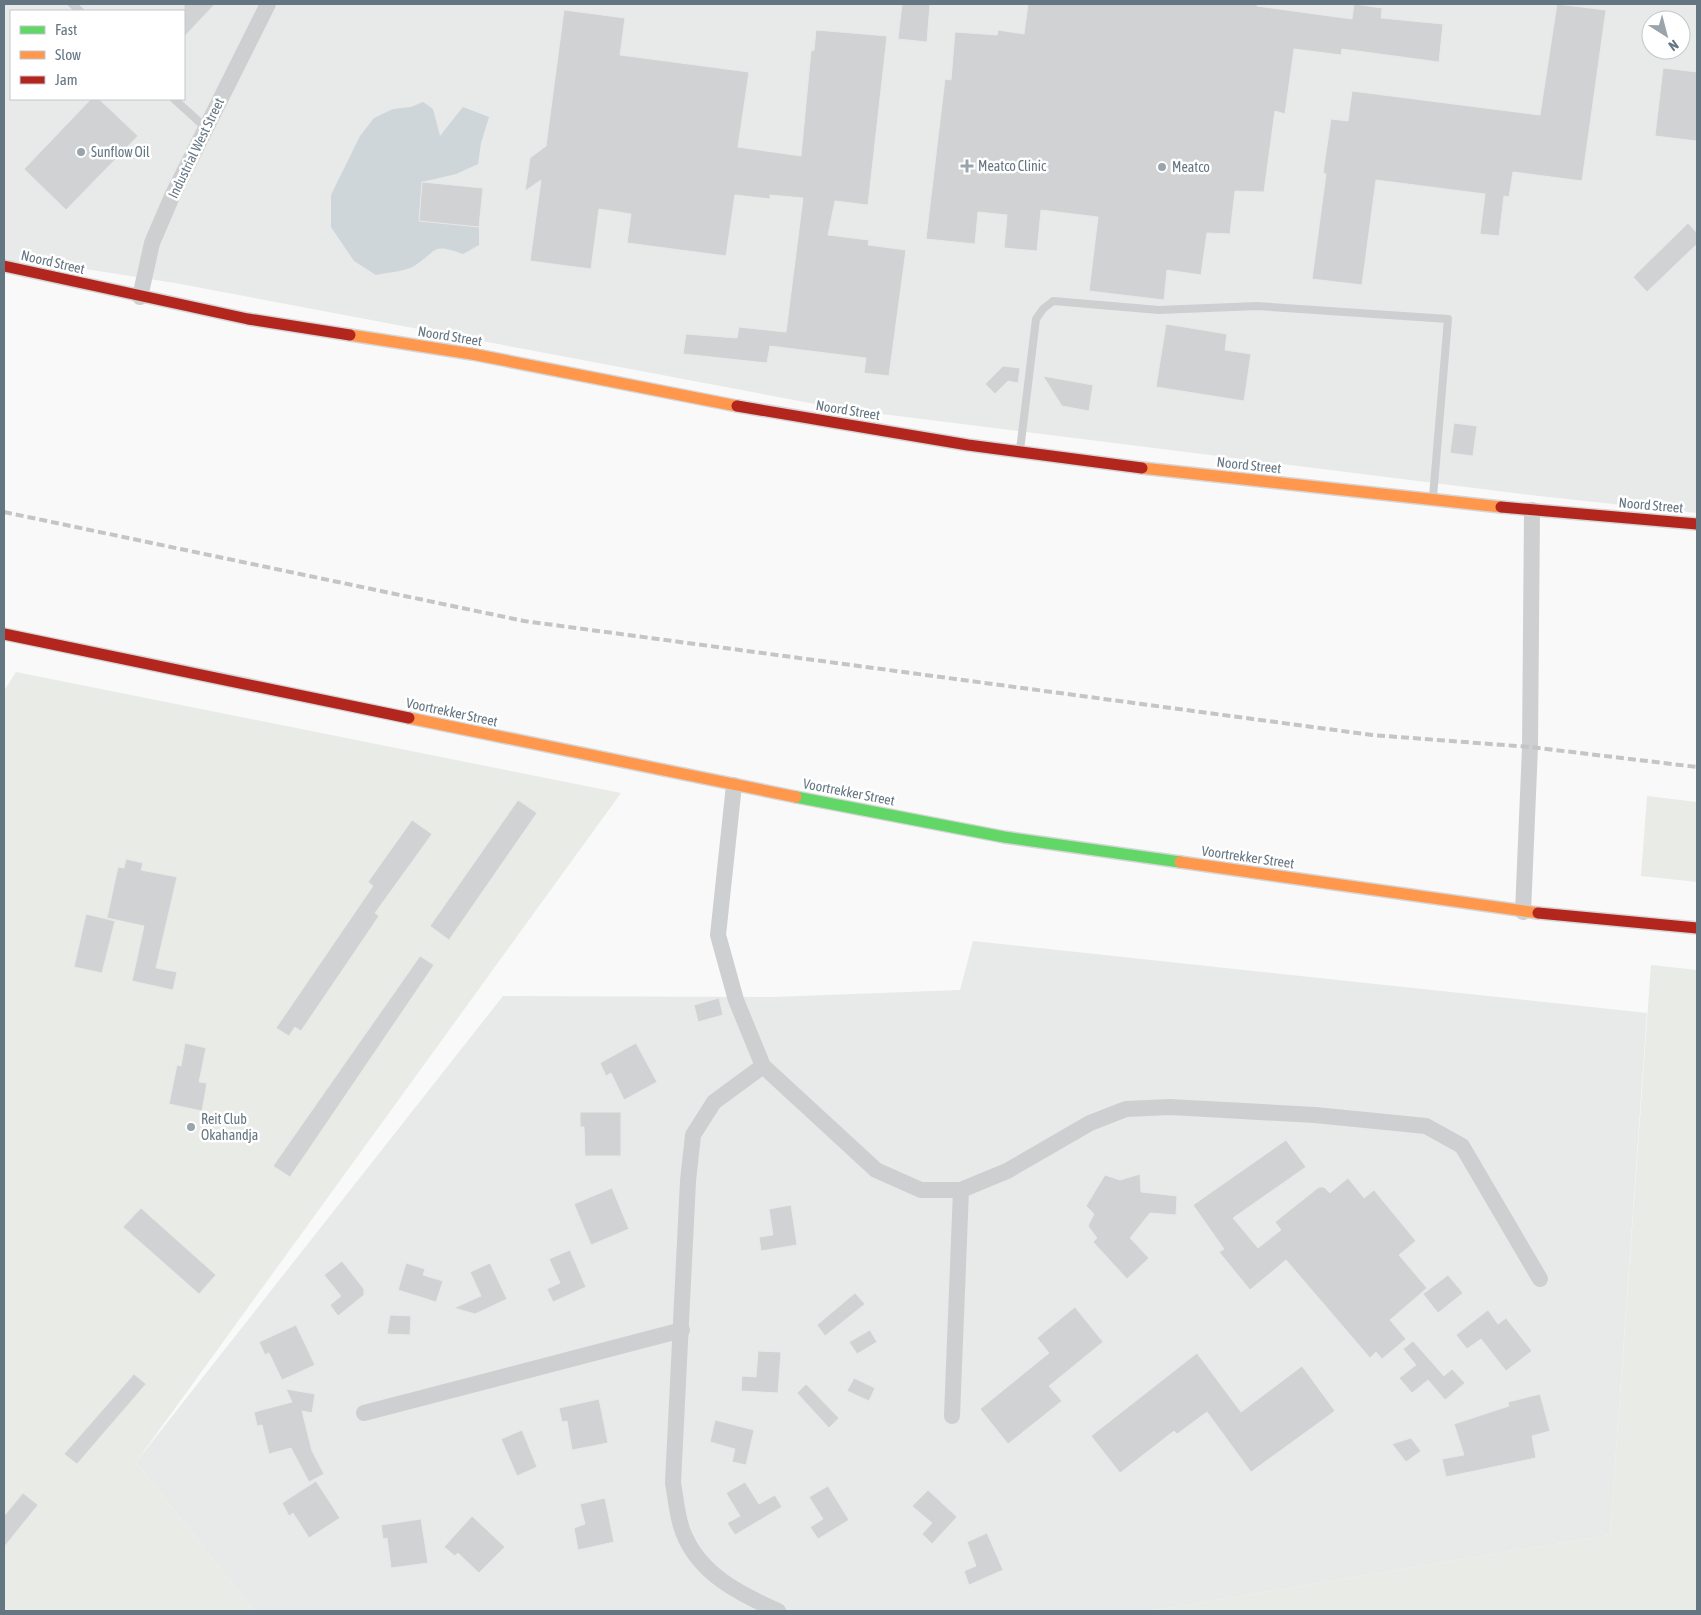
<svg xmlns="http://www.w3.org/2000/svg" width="1701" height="1615" font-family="'Asap Condensed',sans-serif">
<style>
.built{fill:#e8e9e9;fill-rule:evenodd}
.green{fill:#e8ebe6}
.water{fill:#ced6d9}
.building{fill:#d0d2d3;stroke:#e8e8e8}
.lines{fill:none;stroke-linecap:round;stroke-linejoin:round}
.fast-casing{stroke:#d5d6d7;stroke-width:14}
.slow-casing{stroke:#d5d6d7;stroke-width:14}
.jam-casing{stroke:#d5d6d7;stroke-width:14}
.lane{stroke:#cecfd0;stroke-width:8}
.street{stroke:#cecfd0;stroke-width:16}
.fast{stroke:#63d668;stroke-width:11}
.slow{stroke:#ff974d;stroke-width:11}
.jam{stroke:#b3261e;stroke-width:11}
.rail{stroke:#c3c5c6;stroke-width:4;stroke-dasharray:8 4;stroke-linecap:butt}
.poi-dot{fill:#99a4ac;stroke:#fff;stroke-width:2}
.labels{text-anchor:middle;stroke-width:5;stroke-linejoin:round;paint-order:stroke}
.street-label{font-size:14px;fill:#657683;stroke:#fff}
.poi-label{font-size:14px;fill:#657683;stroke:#fff;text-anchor:start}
</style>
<rect width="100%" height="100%" fill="#f9f9f9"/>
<g class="built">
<path d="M4 4H1697V513L1539 496 842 409 175 283 40 262 4 261ZM11 11H184V99H11ZM1651 20H1681V50H1651Z"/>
<polygon points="973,941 1647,1013 1610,1535 1149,1611 254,1611 136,1462 503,996 773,997 960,990"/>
</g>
<g class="green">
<polygon points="16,672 621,793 136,1462 254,1611 4,1611 4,691"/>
<polygon points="1647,796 1697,802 1697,882 1641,876"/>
<polygon points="1651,965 1697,970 1697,1611 1149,1611 1610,1535"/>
</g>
<path class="water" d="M423 102 433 109 440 136 463 107 489 117 481 143 478 164 456 174 422 182 419 221 479 227V245L463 254C430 242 438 251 414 266 404 272 387 272 376 275L354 261 331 227V195L360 136 374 118 393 109 411 107Z"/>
<g class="building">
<polygon points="184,4 215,4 184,37"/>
<polygon points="902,4 930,4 927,42 898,39"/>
<polygon points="1028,4 1257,4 1257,6 1352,19 1354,4 1382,8 1381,18 1443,24 1439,62 1342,49 1341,55 1294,49 1285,114 1275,111 1264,192 1235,191 1230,234 1207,233 1201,275 1167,270 1164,300 1089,291 1098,217 1041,210 1037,251 1004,248 1007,215 978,212 975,244 926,239 945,79 951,80 955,32 997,35 998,30 1024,34"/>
<polygon points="1557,4 1606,10 1582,181 1513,172 1509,197 1504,196 1499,236 1480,234 1485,194 1376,180 1362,285 1312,279 1326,174 1323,173 1331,119 1348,121 1352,91 1540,115"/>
<polygon points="564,10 625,18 620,55 749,72 738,147 801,156 811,51 814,50 816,30 887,36 868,205 835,201 828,235 869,240 868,245 906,250 889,376 864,373 866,358 770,346 767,363 683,354 686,334 737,338 739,327 786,332 803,198 770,195 770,199 735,195 726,256 627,243 631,214 599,209 591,269 530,261 541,180 525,191 530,158 546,146"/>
<polygon points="1663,68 1697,72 1697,141 1655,136"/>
<polygon points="91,99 99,99 138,136 66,210 24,169"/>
<polygon points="422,182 483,188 479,227 419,221"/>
<polygon points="1688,223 1697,233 1697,244 1647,292 1633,277"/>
<polygon points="1166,324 1227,334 1225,350 1251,354 1244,401 1156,387"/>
<polygon points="1003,366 1020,368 1018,383 1008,381 995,394 985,384"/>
<polygon points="1043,376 1093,385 1089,411 1062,406"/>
<polygon points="1454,423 1477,426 1473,456 1450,453"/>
<polygon points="518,800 537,813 449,940 430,926"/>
<polygon points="412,820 432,834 375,913 379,916 301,1031 295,1027 289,1036 276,1028 373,886 368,882"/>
<polygon points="126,859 143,863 141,870 177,877 156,968 177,972 173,990 132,981 144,926 107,918 118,867 124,868"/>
<polygon points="86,914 115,921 102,973 74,967"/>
<polygon points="420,956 434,965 290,1177 273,1166"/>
<polygon points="719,998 723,1015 698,1022 694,1005"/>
<polygon points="185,1043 206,1048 199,1082 207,1083 202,1111 169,1104 177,1065 181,1066"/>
<polygon points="636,1043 657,1082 624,1100 611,1073 606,1076 600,1063"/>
<polygon points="580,1112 621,1112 621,1156 585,1156 584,1127 580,1127"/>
<polygon points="1286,1140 1306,1167 1233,1218 1258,1248 1281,1230 1275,1222 1319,1187 1324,1187 1330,1193 1348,1178 1364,1198 1374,1190 1416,1241 1399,1255 1427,1288 1390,1320 1406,1339 1382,1359 1376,1352 1370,1358 1286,1260 1250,1290 1219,1252 1224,1249 1193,1205"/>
<polygon points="1140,1174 1141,1192 1177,1196 1176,1215 1150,1213 1130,1238 1149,1258 1127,1279 1093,1242 1097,1238 1088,1226 1094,1214 1086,1206 1105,1175 1120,1180"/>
<polygon points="612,1188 629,1229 591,1245 574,1204"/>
<polygon points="791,1205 797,1245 761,1251 759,1237 773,1235 769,1209"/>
<polygon points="141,1208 216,1275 199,1294 123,1227"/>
<polygon points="570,1250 586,1287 553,1302 547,1289 560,1283 549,1259"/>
<polygon points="342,1261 364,1289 364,1295 338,1316 330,1305 341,1296 324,1275"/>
<polygon points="406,1263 425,1269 423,1275 443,1281 436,1302 398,1290"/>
<polygon points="490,1263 507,1299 475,1314 454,1308 481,1296 470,1272"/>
<polygon points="1448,1275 1463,1293 1438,1313 1423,1294"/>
<polygon points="855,1293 865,1304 825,1336 817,1325"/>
<polygon points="1075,1307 1103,1342 1049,1386 1062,1401 1008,1444 980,1409 1049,1353 1037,1338"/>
<polygon points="1488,1310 1498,1324 1506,1318 1532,1351 1506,1371 1481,1339 1467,1349 1456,1335"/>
<polygon points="390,1315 411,1316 410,1335 387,1334"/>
<polygon points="296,1325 315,1365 282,1380 269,1353 265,1355 259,1342"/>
<polygon points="870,1330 877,1342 857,1354 849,1342"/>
<polygon points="1413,1341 1444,1376 1452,1369 1465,1383 1445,1400 1428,1380 1412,1393 1399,1378 1416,1365 1403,1349"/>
<polygon points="758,1351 781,1352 778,1393 741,1391 742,1376 756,1377"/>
<polygon points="1197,1353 1241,1412 1302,1366 1335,1411 1251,1472 1207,1412 1177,1434 1174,1431 1120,1473 1091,1436"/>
<polygon points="134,1374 146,1384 77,1464 64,1454"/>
<polygon points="854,1378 875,1388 869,1401 847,1391"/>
<polygon points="806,1384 839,1418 829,1428 797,1393"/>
<polygon points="286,1389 315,1394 312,1413 302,1411 312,1451 324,1474 309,1482 291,1448 269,1454 262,1425 257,1426 254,1412 292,1402"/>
<polygon points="1540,1394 1550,1431 1532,1436 1536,1458 1446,1477 1442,1459 1464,1455 1454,1424 1509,1406 1508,1402"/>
<polygon points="599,1399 608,1443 572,1450 567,1421 562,1422 559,1408"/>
<polygon points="715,1420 754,1430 746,1465 732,1462 735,1449 710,1442"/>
<polygon points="522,1430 537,1467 517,1476 501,1439"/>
<polygon points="1411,1438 1421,1451 1406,1462 1392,1444"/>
<polygon points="316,1481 340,1518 309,1538 293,1513 289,1516 282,1503"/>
<polygon points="745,1482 759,1504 775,1495 782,1507 735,1535 727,1523 740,1516 726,1493"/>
<polygon points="828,1486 849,1520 818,1539 810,1527 823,1519 809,1497"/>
<polygon points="928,1490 957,1517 932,1544 922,1534 932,1523 912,1506"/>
<polygon points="23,1493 38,1505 4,1547 4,1516"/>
<polygon points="605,1498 614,1542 578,1550 574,1528 585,1524 580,1504"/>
<polygon points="472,1516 505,1547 479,1573 458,1553 455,1556 444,1547"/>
<polygon points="421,1519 428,1563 391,1568 387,1538 383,1539 381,1525"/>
<polygon points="987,1533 1003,1570 969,1585 964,1571 976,1566 967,1542"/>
</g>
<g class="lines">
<defs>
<polyline id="fast" points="796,797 1004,837 1180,862"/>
<g id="slow">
<polyline points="350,335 472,354 737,406"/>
<polyline points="1142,468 1501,507"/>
<polyline points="409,718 796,797"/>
<polyline points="1180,862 1538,913"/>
</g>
<g id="jam">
<polyline points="4,266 248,319 350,335"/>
<polyline points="737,406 968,445 1142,468"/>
<polyline points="1501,507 1697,524"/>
<polyline points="4,634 409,718"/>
<polyline points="1538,913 1697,928"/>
</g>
</defs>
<use href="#fast" class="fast-casing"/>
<use href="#slow" class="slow-casing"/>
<use href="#jam" class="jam-casing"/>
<g class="lane">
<polyline points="72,4 80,11"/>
<polyline points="174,99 206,128"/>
<polyline points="1020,450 1036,319 1043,309 1053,301 1159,310 1257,306 1448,319 1433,497"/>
</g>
<g class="street">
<polyline points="140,297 152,243 173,194 268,4"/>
<polyline points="734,785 718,935 736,1000 763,1066 876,1170 921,1190 961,1190 1007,1171 1090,1123 1126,1109 1170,1107 1315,1115 1426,1126 1462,1146 1540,1279"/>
<polyline points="1523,912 1530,747 1532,510"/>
<path d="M763 1066 714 1102 693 1135 688 1181 673 1483C676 1499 677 1517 683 1532 699 1574 740 1594 778 1611"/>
<polyline points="364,1413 682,1330"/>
<polyline points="952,1416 961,1190"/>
</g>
<use href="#fast" class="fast"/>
<use href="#slow" class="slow"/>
<use href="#jam" class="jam"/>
<polyline class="rail" points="4,512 524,621 1372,735 1530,747 1697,767"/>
</g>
<g class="poi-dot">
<circle cx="81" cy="152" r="5"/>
<path d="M964.5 158.5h5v5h5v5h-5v5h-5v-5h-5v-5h5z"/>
<circle cx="1162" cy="167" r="5"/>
<circle cx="191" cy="1127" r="5"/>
</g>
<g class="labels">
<g class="street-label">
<text transform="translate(196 148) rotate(-64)" y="5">Industrial West Street</text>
<text transform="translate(53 262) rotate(13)" y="5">Noord Street</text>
<text transform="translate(450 336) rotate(9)" y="5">Noord Street</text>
<text transform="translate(848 410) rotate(9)" y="5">Noord Street</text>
<text transform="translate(1249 465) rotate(6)" y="5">Noord Street</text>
<text transform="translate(1651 505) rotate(5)" y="5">Noord Street</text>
<text transform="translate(452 712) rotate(12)" y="5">Voortrekker Street</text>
<text transform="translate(849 792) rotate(11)" y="5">Voortrekker Street</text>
<text transform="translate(1248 857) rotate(8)" y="5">Voortrekker Street</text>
</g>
<g class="poi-label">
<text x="91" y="157">Sunflow Oil</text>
<text x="978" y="171">Meatco Clinic</text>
<text x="1172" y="172">Meatco</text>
<text x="201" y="1124">Reit Club<tspan x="201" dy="16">Okahandja</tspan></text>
</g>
</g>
<rect width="1701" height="1615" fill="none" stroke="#657683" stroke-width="10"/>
<rect x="10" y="10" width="175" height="90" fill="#ffffff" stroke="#c1c8cd"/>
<rect x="20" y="26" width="25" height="8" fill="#63d668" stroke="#c1c8cd"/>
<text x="55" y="35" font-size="15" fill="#657683">Fast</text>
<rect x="20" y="51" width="25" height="8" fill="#ff974d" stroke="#c1c8cd"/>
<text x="55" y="60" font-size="15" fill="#657683">Slow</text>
<rect x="20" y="76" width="25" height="8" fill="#b3261e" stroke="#c1c8cd"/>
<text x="55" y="85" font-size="15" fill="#657683">Jam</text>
<g transform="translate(1666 35) rotate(144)"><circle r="24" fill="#ffffff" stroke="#c1c8cd"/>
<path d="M0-4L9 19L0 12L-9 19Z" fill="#99a4ac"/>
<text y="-8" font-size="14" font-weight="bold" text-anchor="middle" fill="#657683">N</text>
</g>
</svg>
